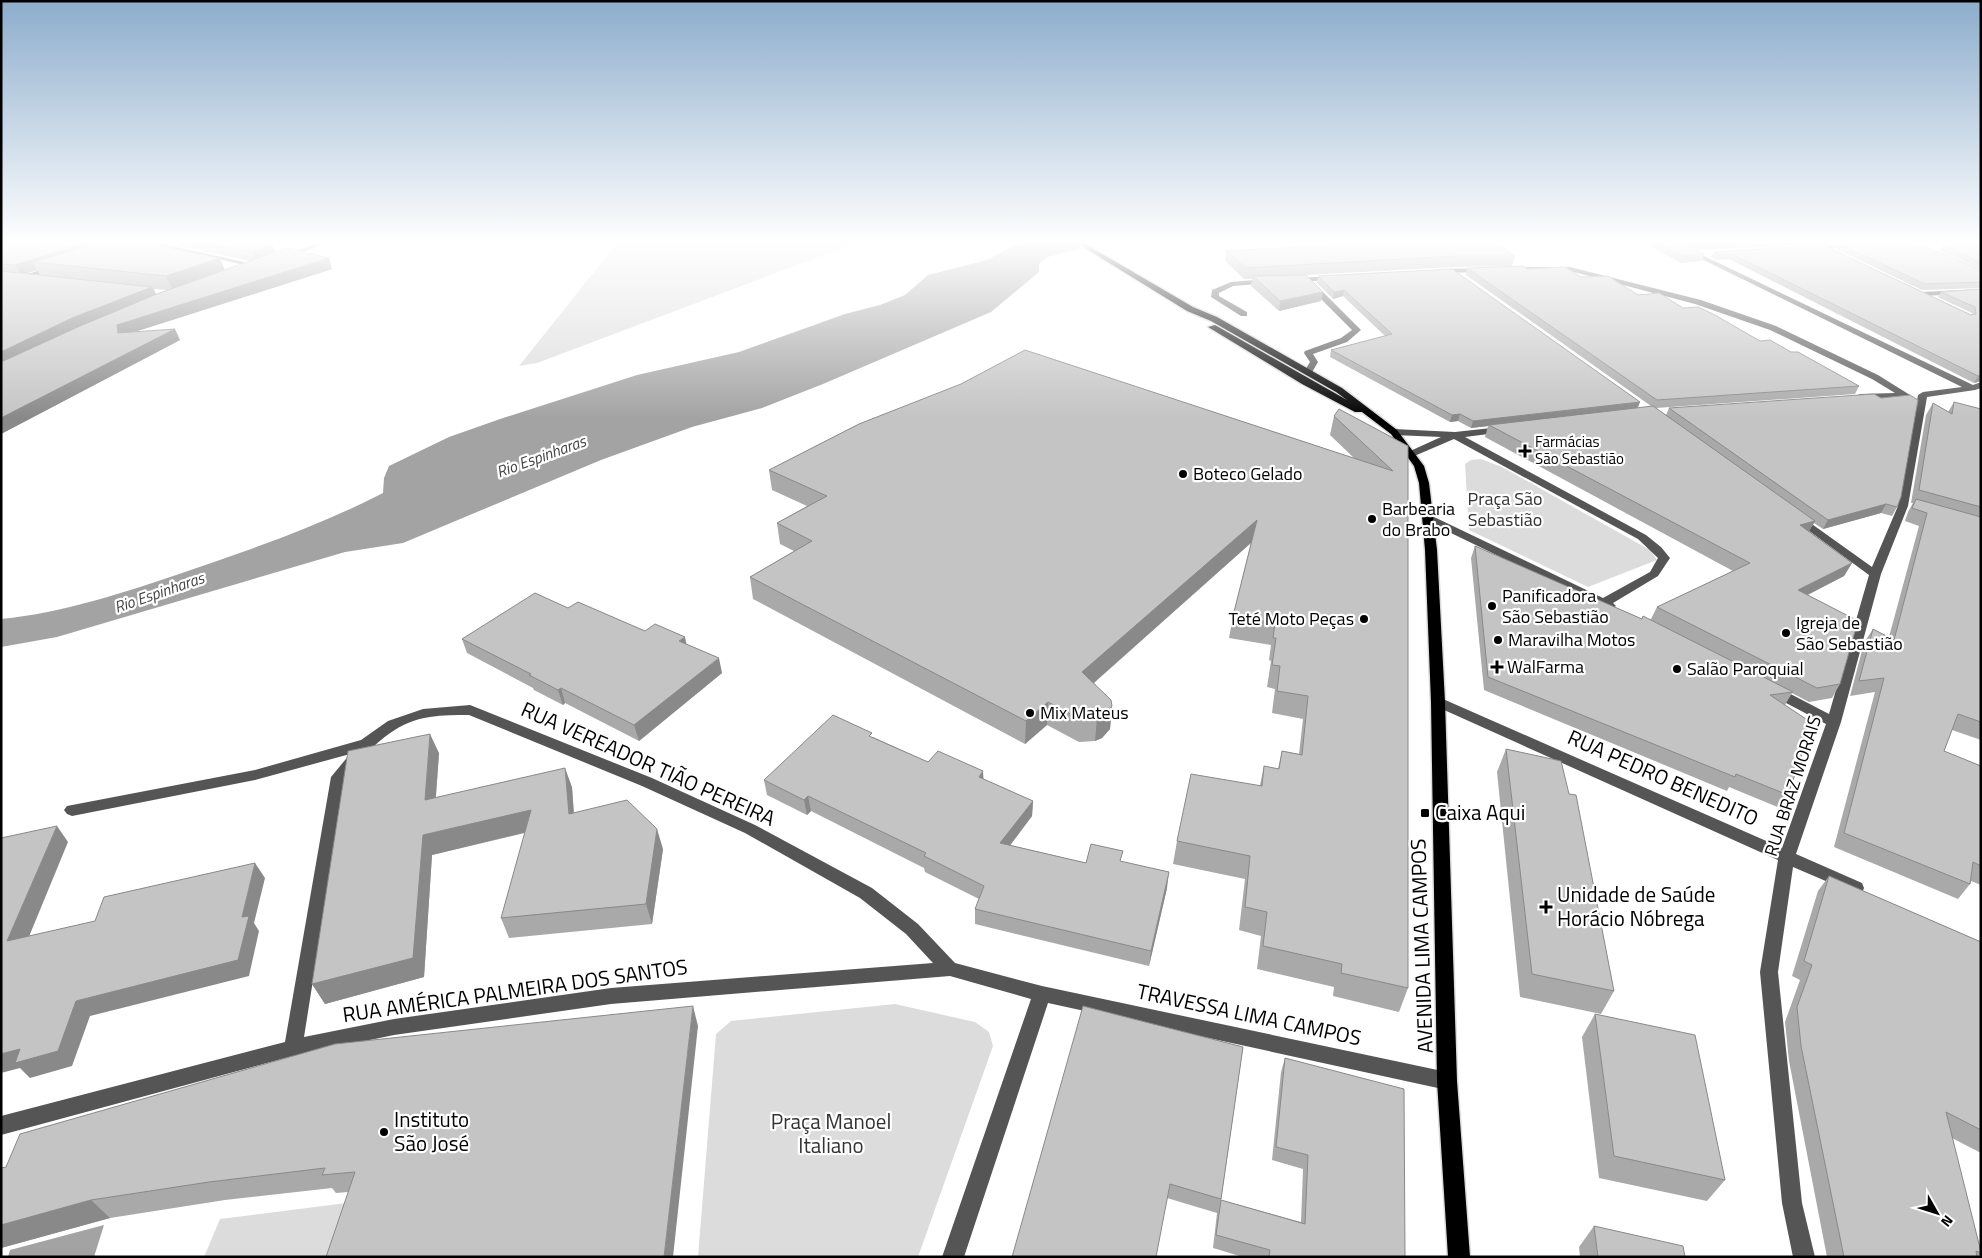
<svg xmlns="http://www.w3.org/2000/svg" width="1982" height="1258" font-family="'Titillium Web',sans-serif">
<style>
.green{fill:#dcdcdc}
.water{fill:#a3a3a3}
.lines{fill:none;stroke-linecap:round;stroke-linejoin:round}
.major-casing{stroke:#dbdbdb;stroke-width:3}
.minor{fill:#555;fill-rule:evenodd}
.major{fill:#000;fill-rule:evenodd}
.wall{fill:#a9a9a9;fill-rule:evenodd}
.shaded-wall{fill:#898989}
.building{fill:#c4c4c4;stroke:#898989}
.poi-dot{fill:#000;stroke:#fff;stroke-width:2}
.labels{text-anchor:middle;stroke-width:4.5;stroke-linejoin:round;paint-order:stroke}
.far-poi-label{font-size:15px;fill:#000;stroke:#fff;text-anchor:start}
.far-water-label{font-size:16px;font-style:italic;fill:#444;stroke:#fff}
.poi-label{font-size:18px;fill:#000;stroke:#fff;text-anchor:start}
.park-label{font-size:18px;fill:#333;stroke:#fff}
.street-label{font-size:18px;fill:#000;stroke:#fff}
.near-street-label{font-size:21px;fill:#000;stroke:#fff}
.near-poi-label{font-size:21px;fill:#000;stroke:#fff;text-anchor:start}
.near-park-label{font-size:21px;fill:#333;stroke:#fff}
</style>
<rect width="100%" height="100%" fill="#fff"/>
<g class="green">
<polygon points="618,242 688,242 697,244 704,242 858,242 537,363 519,366"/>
<polygon points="1481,459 1502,467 1650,550 1657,560 1588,587 1469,530 1465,464 1471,460"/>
<polygon points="895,1004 975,1022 989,1032 993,1046 918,1257 698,1257 716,1034 731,1021"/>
<polygon points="354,1202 336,1257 204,1257 220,1219"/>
</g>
<g class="water">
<path d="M1020 242H1076L1087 247 1047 257 1039 264V272L991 312 823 384 762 408 692 427 601 460 403 543 345 552 57 637 1 647V619C63 613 126 592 185 572 252 549 319 526 383 493L384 478 389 466 449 437 503 418 637 375 739 352 845 314 880 305 905 295 928 275 987 260Z"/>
<polygon points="104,1225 94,1257 8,1257 10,1250"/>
</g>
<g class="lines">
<defs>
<polygon id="major" points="1075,242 1082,242 1193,307 1217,317 1342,388 1397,430 1424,466 1429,483 1437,550 1445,702 1457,1081 1470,1257 1448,1257 1437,1081 1431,702 1425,550 1419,483 1414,466 1391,434 1362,412 1355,412 1302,384 1208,327 1215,325 1347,400 1336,392 1211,321 1187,311"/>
</defs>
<use href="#major" class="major-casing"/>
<g class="minor">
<polygon points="143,242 154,242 262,266 258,268"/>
<polygon points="321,242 329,242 286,259 279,257"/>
<polygon points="1667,242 1675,242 1973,385 1981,382 1981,388 1975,390 1927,397 1908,506 1881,574 1841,722 1796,854 1862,883 1864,888 1862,893 1856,894 1793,867 1778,972 1802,1203 1815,1257 1793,1257 1782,1203 1760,972 1778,860 1433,705 1431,702 1438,697 1443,699 1782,848 1826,724 1769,694 1767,691 1769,688 1779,688 1829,714 1869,575 1793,519 1794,517 1802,517 1872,567 1898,506 1918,395 1923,392 1962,387"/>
<polygon points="1876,242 1905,242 1936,252 1932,254 1905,246 1874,245 1873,244"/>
<polygon points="1858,244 1859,245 1856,247 1808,249 1805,247 1808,245"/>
<polygon points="52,266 59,268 1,288 1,283"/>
<polygon points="1509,267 1570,267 1701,300 1776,326 1878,375 1910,395 1905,398 1857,399 1855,397 1860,394 1895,393 1872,379 1770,330 1695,304 1570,271 1506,271 1506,267"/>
<polygon points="1485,268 1486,270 1482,272 1439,273 1435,271 1439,269"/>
<polygon points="1338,276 1339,278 1335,280 1312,281 1361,330 1347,342 1313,354 1318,362 1311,374 1305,374 1304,372 1310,362 1304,353 1305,351 1341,338 1352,330 1307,285 1307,282 1295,282 1291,280 1295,278"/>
<polygon points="1267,279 1271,281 1270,283 1233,286 1219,293 1219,296 1247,312 1247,316 1241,316 1211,297 1212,290 1231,282"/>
<polygon points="1981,289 1981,293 1922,296 1918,294 1922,292"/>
<polygon points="1501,427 1506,430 1504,432 1465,437 1646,535 1661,547 1670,558 1658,576 1613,603 1616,606 1610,610 1424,520 1423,518 1424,516 1432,516 1603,598 1650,572 1658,558 1638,539 1454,439 1412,457 1408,456 1408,452 1441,437 1394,435 1389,432 1394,429 1455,432"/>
<path d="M470 705 652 778 755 825 872 888 918 924 955 963 1042 986 1447 1072 1454 1075 1457 1081 1454 1087 1447 1090 1048 1003 964 1257H942L1031 999 950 976 611 1004 394 1035 293 1056 1 1135V1116L285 1042 331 777 350 754 255 780 72 816 67 814 64 810 67 806 255 770 361 740 388 721 423 709ZM469 715 642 786 745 833 860 898 906 934 933 963 611 988 394 1019 304 1037 345 778C368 751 392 722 430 717 443 715 456 715 469 715Z"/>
</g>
<use href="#major" class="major"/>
</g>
<g class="wall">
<path d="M1 242H138H135L225 270 251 261 161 242H256L273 245 275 252 332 269 134 332 180 340 1 434ZM37 270 40 275 25 274ZM154 289 167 290 156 294Z"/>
<polygon points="1643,242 1678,242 1704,254 1702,261 1681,263"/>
<polygon points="1678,242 1847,242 1846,243 1696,250"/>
<polygon points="1823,245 1972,315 1972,313 1938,297 1941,292 1981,289 1981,381 1974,383 1729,259 1717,260 1711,257 1714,252"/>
<polygon points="1841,245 1898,245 1981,270 1981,288 1922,290 1838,250"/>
<polygon points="1942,245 1981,246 1981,269 1940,251"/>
<polygon points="1226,251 1515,256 1512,266 1453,267 1307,275 1321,301 1279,311 1251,286 1252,279 1244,279 1225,261"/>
<polygon points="1467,268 1527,269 1581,277 1683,308 1760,341 1791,352 1859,386 1855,394 1656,408 1666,415 1669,408 1897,507 1892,516 1881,513 1823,529 1814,523 1809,531 1852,563 1844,576 1808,595 1840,684 1832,698 1809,702 1792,693 1785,705 1800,749 1788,795 1780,808 1729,787 1727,791 1484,690 1471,558 1475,546 1642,619 1651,619 1657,607 1733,571 1485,437 1488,426 1471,428 1458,421 1450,422 1330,357 1331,350 1385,336 1343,296 1333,299 1317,283 1318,276 1638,408 1651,406 1466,275"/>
<polygon points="1954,402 1981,409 1981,740 1952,730 1944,751 1981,766 1981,885 1971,881 1970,884 1958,899 1834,847 1875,692 1850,696 1864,643 1873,629 1889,637 1919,526 1905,521 1908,512 1913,503 1911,503 1926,415 1933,403 1948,412"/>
<polygon points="1334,416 1408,446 1408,988 1399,1012 1333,996 1334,987 1257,969 1261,936 1239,930 1245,879 1173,864 1177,841 1260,785 1264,766 1278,769 1282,751 1299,754 1303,719 1272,713 1275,689 1267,687 1271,661 1269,660 1271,645 1229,638 1233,616 1251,543 1094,683 1112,706 1110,729 1102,738 1095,741 1079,742 1047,725 1025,744 753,599 750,577 794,551 780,544 777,523 807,506 772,490 769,470 1354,458 1330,435"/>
<polygon points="568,608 686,644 722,673 639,741 565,703 563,705 534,690 533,688 467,653 462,639"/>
<polygon points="873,737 928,762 983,771 983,779 1033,801 1032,816 1010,845 1086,863 1122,862 1167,888 1149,966 975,924 975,909 979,899 925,872 924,868 811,811 807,815 767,795 764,780"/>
<polygon points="1506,749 1614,991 1601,1014 1520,997 1497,772"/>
<polygon points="439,753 436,797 572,787 574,813 663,849 652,924 509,938 501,918 525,833 432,855 424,977 325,1004 312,984"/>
<polygon points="1829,876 1981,942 1981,1153 1952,1138 1981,1252 1981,1254 1977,1257 1827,1257 1789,1061 1785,1022 1800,980 1792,976 1818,891"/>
<polygon points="1595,1014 1725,1180 1707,1201 1599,1178 1582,1037"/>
<polygon points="698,1026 348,1192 336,1193 332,1188 225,1200 110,1218 1,1248 1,1168"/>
<polygon points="1243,1047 1221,1200 1301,1222 1303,1169 1272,1160 1281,1072 1285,1058 1405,1257 1243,1257 1213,1248 1217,1213 1167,1198 1012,1257"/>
<polygon points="1594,1226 1685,1257 1580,1257 1579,1247"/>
</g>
<g class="shaded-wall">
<polygon points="90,242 102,242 33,262 37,270 21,275 15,265"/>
<polygon points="273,245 277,255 257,262 253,252"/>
<polygon points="220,258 226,273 173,291 166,276"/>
<polygon points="329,258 332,269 122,336 118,333 117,325"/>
<polygon points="152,287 157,297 1,367 1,352 72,318"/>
<polygon points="1344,290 1343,296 1333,299 1334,292"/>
<polygon points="1323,292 1321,301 1279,311 1280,301"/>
<polygon points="175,329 180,340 1,434 1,418"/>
<polygon points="1981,375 1981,381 1974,383 1978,376"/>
<polygon points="1640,402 1637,410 1489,425 1488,426 1471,428 1473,421"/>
<polygon points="1460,414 1458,421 1450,422 1452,415"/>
<polygon points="1886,504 1881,513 1823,529 1828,520"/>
<polygon points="1257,520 1253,541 1081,694 1082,672"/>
<polygon points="1815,521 1808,533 1800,525"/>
<polygon points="1852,563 1844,576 1791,603 1798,590"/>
<polygon points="685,637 688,652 679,641"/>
<polygon points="719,658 722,673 639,741 634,725"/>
<polygon points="561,688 565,703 563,705 558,690"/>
<polygon points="1048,702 1047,725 1025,744 1026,721"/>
<polygon points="1112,706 1110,729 1102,738 1095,741 1097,718"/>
<polygon points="430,734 439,753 434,820 425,800"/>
<polygon points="565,768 572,787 575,834 569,814"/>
<polygon points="983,771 984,787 979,777"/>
<polygon points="808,796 811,811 807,815 804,800"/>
<polygon points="1033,801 1032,816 1000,859 1000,843"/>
<polygon points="531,810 539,829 432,855 424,977 325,1004 312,984 423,835"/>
<polygon points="57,826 68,842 21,956 7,941"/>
<polygon points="657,829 663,849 652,924 646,904"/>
<polygon points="255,863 265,878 254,923 259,931 249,976 90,1016 72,1066 30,1078 20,1068 1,1073 1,1054 76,1001 242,917"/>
<polygon points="1169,872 1167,888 1149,966 1151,951"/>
<polygon points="693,1006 698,1026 673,1257 664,1257"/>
<polygon points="91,1200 110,1218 1,1248 1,1225"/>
</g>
<g class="building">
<polygon points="1,242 90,242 15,265 1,264"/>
<polygon points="101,242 134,242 220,258 166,276 33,262"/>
<polygon points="203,242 256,242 273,245 253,252"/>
<polygon points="1388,242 1495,242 1515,256 1456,256 1246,268 1226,251"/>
<polygon points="1657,242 1678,242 1704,254 1683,256"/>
<polygon points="1695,242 1738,242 1699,243"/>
<polygon points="1890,242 1898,245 1924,246 1981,270 1981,282 1925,284 1841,245"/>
<polygon points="1974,244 1981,246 1981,262 1942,245"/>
<polygon points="1823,245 1971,315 1976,314 1975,307 1941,292 1981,289 1981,375 1978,376 1732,254 1719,255 1714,252"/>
<polygon points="286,248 329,258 117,325 118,333 175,329 1,418 1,362 80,326 157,294"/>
<polygon points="1523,266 1527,269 1565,267 1581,277 1608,276 1638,295 1659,293 1683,308 1698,307 1713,314 1760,341 1770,340 1791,352 1798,352 1859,386 1657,400 1467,268"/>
<polygon points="1452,269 1640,402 1473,421 1460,414 1452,415 1331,350 1392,334 1344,290 1334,292 1318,276"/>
<polygon points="1,271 152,287 72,318 1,352"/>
<polygon points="1306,275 1323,292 1280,301 1253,276"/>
<polygon points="1025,350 1393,471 1334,416 1339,409 1408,446 1408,988 1341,973 1342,964 1263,946 1267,912 1245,907 1250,856 1177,841 1191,774 1262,786 1264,766 1279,769 1282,751 1302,755 1308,696 1277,691 1280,666 1272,665 1276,638 1273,638 1275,623 1233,616 1257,520 1082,672 1111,700 1112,706 1104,716 1097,718 1080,719 1048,702 1026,721 750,577 812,541 777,523 827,496 769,470 859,424 961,384"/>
<polygon points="1874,394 1881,398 1910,395 1918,400 1901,497 1897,507 1886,504 1828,520 1669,408"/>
<polygon points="1954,402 1981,409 1981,507 1919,490 1933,403 1952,414"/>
<polygon points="1653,406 1815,521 1800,525 1852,563 1798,590 1858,621 1840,684 1817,688 1657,607 1750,563 1489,425"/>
<polygon points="1916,499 1981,517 1981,722 1958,714 1944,751 1981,766 1981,866 1973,862 1970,884 1844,833 1884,678 1859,681 1873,629 1894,640 1927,513 1912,508"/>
<polygon points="1475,546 1642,619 1643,616 1793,692 1770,695 1809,721 1800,749 1803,751 1788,795 1736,774 1735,777 1488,677"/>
<polygon points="535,593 568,608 578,602 645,631 655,624 685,637 679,641 719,658 634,725 561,688 558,690 529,675 531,674 462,639"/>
<polygon points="833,715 872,733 869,736 928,762 938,751 983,771 979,777 1033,801 1000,843 1086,863 1091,844 1123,851 1120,861 1169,872 1151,951 975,909 984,886 924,856 926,853 808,796 804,800 764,780"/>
<polygon points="430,734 425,800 565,768 569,814 627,800 657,829 646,904 501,918 531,810 423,835 413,958 312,984 348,751"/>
<polygon points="1506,749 1561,761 1569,794 1576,795 1614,991 1532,974"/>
<polygon points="57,826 7,941 95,921 104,897 255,863 242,917 249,916 238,960 76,1001 58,1051 15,1063 20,1049 1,1054 1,838"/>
<polygon points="1829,876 1981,942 1981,1130 1946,1112 1981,1252 1981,1253 1976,1251 1977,1257 1844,1257 1801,1046 1797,1007 1812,965 1804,961"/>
<polygon points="693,1006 664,1257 326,1257 355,1172 322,1175 325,1168 209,1182 91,1200 1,1225 1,1168 6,1167 20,1134 335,1044"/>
<polygon points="1083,1006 1243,1047 1221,1199 1170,1184 1156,1257 1012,1257"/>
<polygon points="1595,1014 1695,1035 1725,1180 1614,1156"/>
<polygon points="1285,1058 1404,1089 1405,1257 1269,1257 1270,1250 1216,1235 1221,1200 1305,1224 1308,1155 1276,1147"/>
<polygon points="1594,1226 1683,1246 1685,1257 1598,1257"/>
</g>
<linearGradient id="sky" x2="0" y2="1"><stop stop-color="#8cadcc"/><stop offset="0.58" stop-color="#fff"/><stop offset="1" stop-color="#fff" stop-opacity="0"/></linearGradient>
<rect width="1982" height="418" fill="url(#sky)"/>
<g class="poi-dot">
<path d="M1522.5 443.5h5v5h5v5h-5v5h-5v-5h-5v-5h5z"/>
<circle cx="1183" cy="474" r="5"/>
<circle cx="1372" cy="519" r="5"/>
<circle cx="1492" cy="606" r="5"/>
<circle cx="1364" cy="619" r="5"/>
<circle cx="1786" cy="633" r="5"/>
<circle cx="1498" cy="640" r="5"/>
<path d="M1494.5 659.5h5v5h5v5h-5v5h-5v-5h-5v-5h5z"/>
<circle cx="1677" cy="669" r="5"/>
<circle cx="1030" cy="713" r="5"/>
<rect x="1420" y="808" width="10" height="10" rx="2.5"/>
<path d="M1543.5 899.5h5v5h5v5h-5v5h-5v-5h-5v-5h5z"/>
<circle cx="384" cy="1132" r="5"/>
</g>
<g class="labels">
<g class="far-poi-label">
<text x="1535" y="447">Farmácias<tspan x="1535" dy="17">São Sebastião</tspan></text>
</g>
<g class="far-water-label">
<text transform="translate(541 456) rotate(-20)" y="6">Rio Espinharas</text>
<text transform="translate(159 592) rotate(-19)" y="6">Rio Espinharas</text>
</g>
<g class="poi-label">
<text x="1193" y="480">Boteco Gelado</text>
<text x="1382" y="515">Barbearia<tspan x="1382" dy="21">do Brabo</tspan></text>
<text x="1502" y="602">Panificadora<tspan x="1502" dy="21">São Sebastião</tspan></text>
<text x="1354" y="625" text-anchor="end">Teté Moto Peças</text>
<text x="1796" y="629">Igreja de<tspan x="1796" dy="21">São Sebastião</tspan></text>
<text x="1508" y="646">Maravilha Motos</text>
<text x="1507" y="673">WalFarma</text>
<text x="1687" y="675">Salão Paroquial</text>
<text x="1040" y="719">Mix Mateus</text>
</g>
<g class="park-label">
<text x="1505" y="505">Praça São<tspan x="1505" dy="21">Sebastião</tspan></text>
</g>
<g class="street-label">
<text transform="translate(1793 786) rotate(-72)" y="6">RUA BRAZ MORAIS</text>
</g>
<g class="near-street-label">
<text transform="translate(648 764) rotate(24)" y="7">RUA VEREADOR TIÃO PEREIRA</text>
<text transform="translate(1663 778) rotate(24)" y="7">RUA PEDRO BENEDITO</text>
<text transform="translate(1422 946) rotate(-92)" y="7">AVENIDA LIMA CAMPOS</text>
<text transform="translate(515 991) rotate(-8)" y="7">RUA AMÉRICA PALMEIRA DOS SANTOS</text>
<text transform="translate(1249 1015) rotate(12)" y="7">TRAVESSA LIMA CAMPOS</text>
</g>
<g class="near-poi-label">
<text x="1435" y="820">Caixa Aqui</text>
<text x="1557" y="902">Unidade de Saúde<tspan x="1557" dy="24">Horácio Nóbrega</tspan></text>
<text x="394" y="1127">Instituto<tspan x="394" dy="24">São José</tspan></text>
</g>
<g class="near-park-label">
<text x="831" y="1129">Praça Manoel<tspan x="831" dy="24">Italiano</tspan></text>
</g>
</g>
<rect width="1982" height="1258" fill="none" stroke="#000000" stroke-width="5"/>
<g transform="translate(1937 1213) rotate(129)" stroke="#ffffff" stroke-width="4" paint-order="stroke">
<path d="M0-4L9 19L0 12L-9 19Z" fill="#000000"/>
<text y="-8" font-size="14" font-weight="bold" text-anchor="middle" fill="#000000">N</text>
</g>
</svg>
